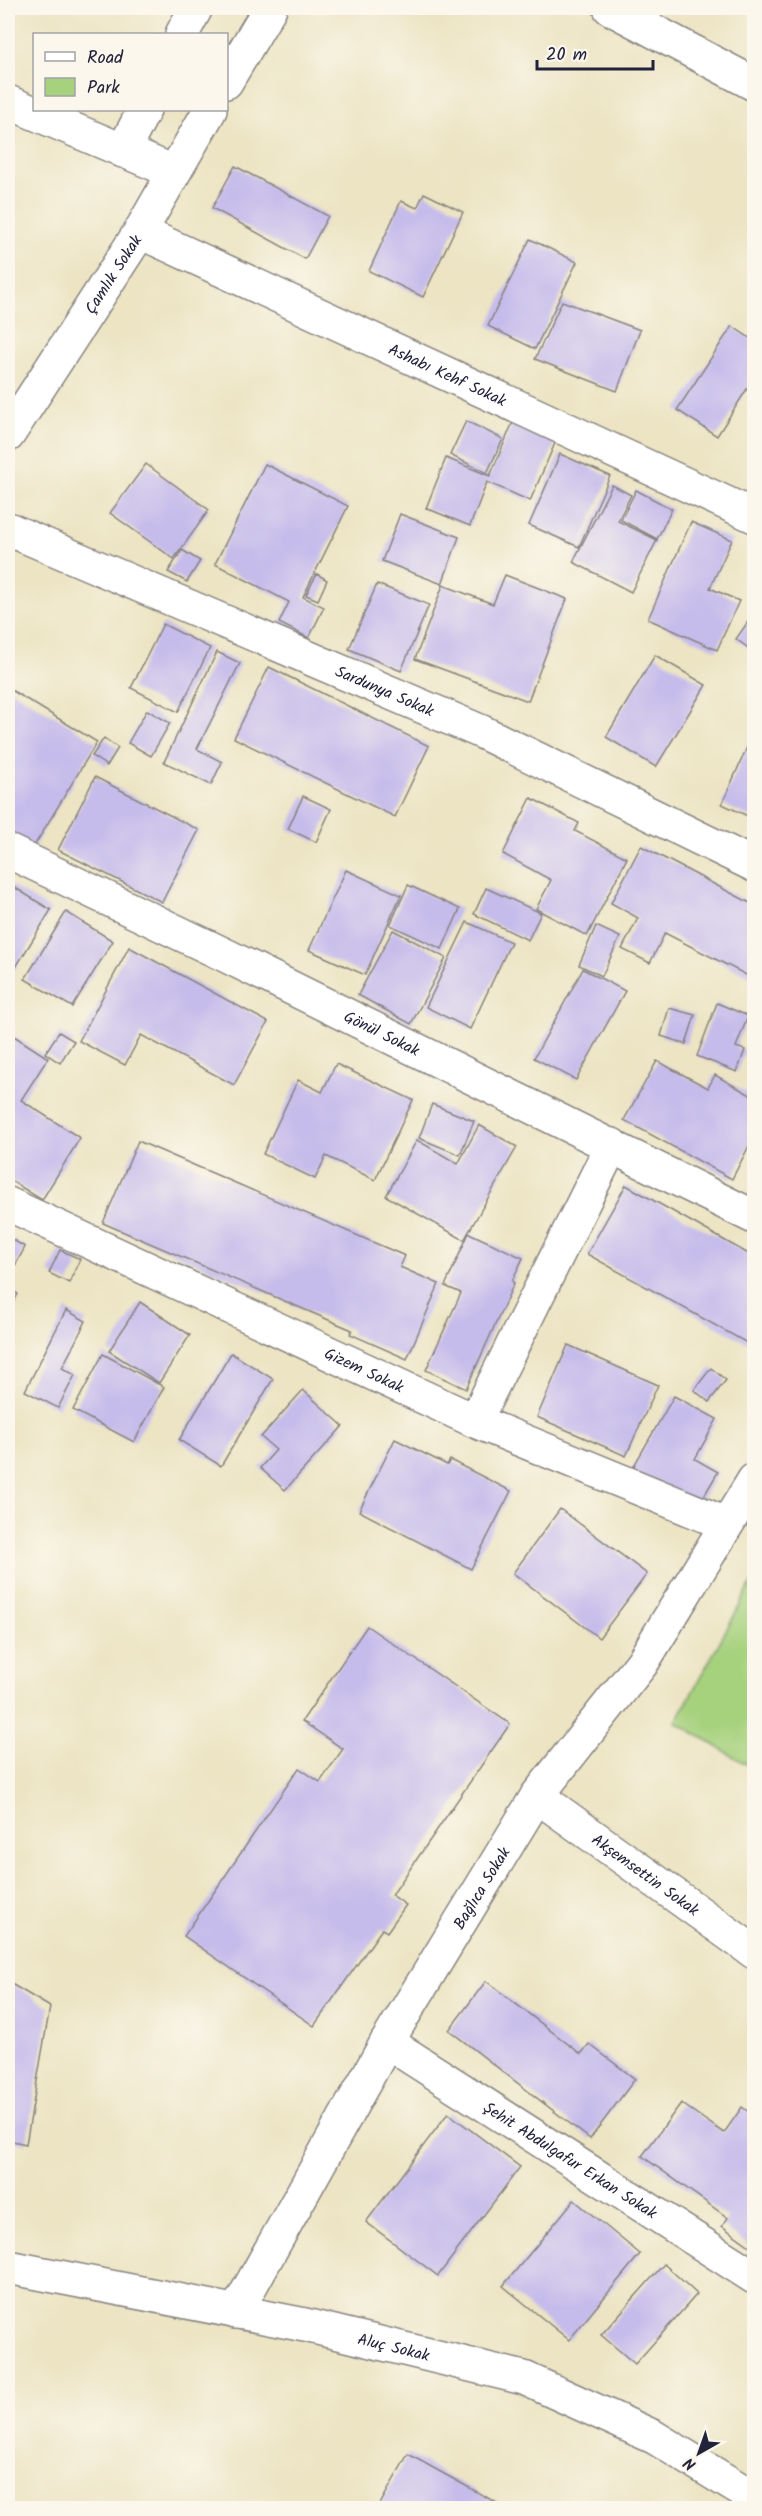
<svg xmlns="http://www.w3.org/2000/svg" width="762" height="2516" font-family="Kalam,sans-serif">
<style>
.green{fill:#a6d17d;stroke:#647a5c;stroke-width:1.5}
.building{fill:#c6bceb}
.lines{fill:none;stroke-linecap:round;stroke-linejoin:round}
.minor-casing{stroke:#87837f;stroke-width:36}
.minor{stroke:#fff;stroke-width:33}
.labels{text-anchor:middle;stroke-width:5;stroke-linejoin:round;paint-order:stroke}
.street-label{font-size:16px;fill:#22223b;stroke:#fbf7ec}
</style>
<rect width="100%" height="100%" fill="#fbf7ec"/>
<filter id="ink" filterUnits="userSpaceOnUse"><feTurbulence type="fractalNoise" baseFrequency=".0167" numOctaves="2"/><feDisplacementMap in="SourceGraphic" scale="12" xChannelSelector="R" yChannelSelector="G"/><feConvolveMatrix kernelMatrix="1 2 1 2 8 2 1 2 1" color-interpolation-filters="sRGB"/></filter>
<filter id="wash" filterUnits="userSpaceOnUse"><feTurbulence type="fractalNoise" baseFrequency=".008" numOctaves="4" result="noise"/><feDisplacementMap in="SourceGraphic" scale="24" xChannelSelector="R" yChannelSelector="G"/><feGaussianBlur stdDeviation="1.35" result="paint"/><feColorMatrix in="noise" values="0 0 0 0 0 0 0 0 0 0 0 0 0 0 0 0 0 1.4 0 .05"/><feComposite in="paint" operator="in"/></filter>
<g filter="url(#wash)">
<rect width="100%" height="100%" fill="#ece4c3"/>
<polygon class="green" points="754,1579 754,1769 676,1722"/>
<g id="blocks">
<g class="building">
<polygon points="235,166 328,216 305,259 212,208"/>
<polygon points="424,193 463,212 423,297 369,271 401,201 417,208"/>
<polygon points="530,239 577,262 535,349 488,326"/>
<polygon points="562,301 640,330 617,391 535,359"/>
<polygon points="732,326 754,341 754,378 717,436 677,410"/>
<polygon points="516,415 559,434 530,501 487,482 470,526 426,508 446,458 490,476"/>
<polygon points="466,421 503,439 487,473 450,455"/>
<polygon points="560,454 610,476 579,547 529,525"/>
<polygon points="146,464 209,510 174,559 110,513"/>
<polygon points="265,464 348,506 303,597 324,607 309,638 279,623 289,602 215,564"/>
<polygon points="612,485 631,495 618,521 657,540 631,592 573,562"/>
<polygon points="636,490 672,509 657,539 621,520"/>
<polygon points="400,514 459,537 442,584 382,561"/>
<polygon points="691,522 732,540 710,588 739,601 717,650 648,619"/>
<polygon points="182,550 200,561 187,582 168,572"/>
<polygon points="317,574 327,580 318,600 306,595"/>
<polygon points="505,575 567,599 528,701 415,659 443,585 493,604"/>
<polygon points="377,584 429,605 401,671 349,649"/>
<polygon points="754,613 754,652 736,639"/>
<polygon points="163,624 210,648 178,712 131,688"/>
<polygon points="217,652 240,663 197,749 222,762 211,785 164,762"/>
<polygon points="655,655 706,685 656,767 606,737"/>
<polygon points="269,667 429,746 395,817 234,738"/>
<polygon points="8,688 97,742 33,848 8,833"/>
<polygon points="147,710 170,723 151,756 128,743"/>
<polygon points="752,736 754,737 754,819 722,804"/>
<polygon points="104,738 118,748 107,766 92,756"/>
<polygon points="95,777 199,830 162,902 58,850"/>
<polygon points="303,796 331,809 316,842 288,829"/>
<polygon points="531,798 579,823 575,831 627,858 587,936 536,909 551,880 503,854"/>
<polygon points="641,846 754,905 754,979 665,933 650,963 622,949 638,918 611,903"/>
<polygon points="346,870 401,895 365,975 309,950"/>
<polygon points="9,884 51,910 8,980 8,885"/>
<polygon points="408,885 460,909 442,949 390,925"/>
<polygon points="486,888 541,913 528,940 474,914"/>
<polygon points="66,912 113,941 72,1007 25,979"/>
<polygon points="467,922 511,942 470,1029 426,1007"/>
<polygon points="596,926 620,937 602,976 579,965"/>
<polygon points="393,930 446,958 411,1024 358,995"/>
<polygon points="129,947 268,1022 234,1085 141,1035 125,1065 79,1041"/>
<polygon points="583,969 625,991 576,1080 534,1058"/>
<polygon points="717,1003 748,1016 736,1047 745,1050 737,1072 697,1056"/>
<polygon points="669,1008 695,1015 686,1044 661,1036"/>
<polygon points="59,1032 74,1041 60,1063 45,1053"/>
<polygon points="14,1036 48,1058 21,1100 80,1138 42,1200 8,1179 8,1046"/>
<polygon points="657,1061 708,1088 715,1075 754,1097 754,1136 732,1179 624,1120"/>
<polygon points="336,1064 413,1100 375,1180 326,1156 315,1179 263,1154 298,1080 322,1092"/>
<polygon points="432,1104 474,1121 460,1155 419,1138"/>
<polygon points="479,1125 517,1147 464,1240 386,1196 417,1140 458,1164"/>
<polygon points="138,1141 405,1256 400,1267 439,1284 407,1359 350,1334 352,1330 103,1223"/>
<polygon points="626,1185 754,1257 754,1330 747,1343 587,1254"/>
<polygon points="469,1233 523,1258 512,1281 514,1283 466,1389 426,1370 461,1293 445,1286"/>
<polygon points="8,1237 25,1247 8,1279"/>
<polygon points="60,1250 80,1259 69,1283 49,1273"/>
<polygon points="8,1289 18,1294 8,1312"/>
<polygon points="140,1302 190,1335 159,1383 109,1351"/>
<polygon points="66,1310 86,1321 62,1368 75,1375 58,1408 25,1391"/>
<polygon points="568,1345 658,1385 626,1456 537,1417"/>
<polygon points="231,1353 273,1379 221,1466 179,1440"/>
<polygon points="103,1354 164,1387 134,1442 73,1410"/>
<polygon points="711,1368 726,1380 709,1402 694,1390"/>
<polygon points="303,1390 343,1426 285,1490 260,1468 276,1450 261,1437"/>
<polygon points="674,1396 717,1419 695,1459 718,1472 697,1508 631,1471"/>
<polygon points="395,1439 447,1465 450,1460 511,1491 471,1569 359,1511"/>
<polygon points="560,1509 647,1574 599,1638 513,1573"/>
<polygon points="367,1626 510,1724 392,1895 406,1905 387,1932 382,1929 314,2026 184,1936 299,1768 320,1782 343,1749 302,1721"/>
<polygon points="486,1981 581,2054 589,2044 635,2079 590,2139 449,2030"/>
<polygon points="8,1982 50,2007 26,2144 8,2140"/>
<polygon points="681,2103 724,2133 742,2107 754,2116 754,2249 722,2226 728,2218 642,2156"/>
<polygon points="448,2113 520,2167 438,2276 366,2222"/>
<polygon points="574,2200 640,2254 569,2340 503,2286"/>
<polygon points="664,2264 697,2294 635,2364 601,2335"/>
<polygon points="408,2454 506,2508 378,2508"/>
</g>
</g>
</g>
<g filter="url(#ink)">
<use href="#blocks" fill-opacity="0" stroke="#87837f" stroke-width="1.5"/>
<g class="lines">
<defs>
<g id="minor">
<polyline points="610,8 754,84"/>
<polyline points="182,34 196,8"/>
<polyline points="226,82 270,8"/>
<polyline points="8,102 174,172"/>
<polyline points="123,151 144,110"/>
<path id="s1" d="M140 232 754 516"/>
<path id="s2" d="M8 435 140 232 210 110"/>
<path id="s3" d="M8 529 482 732 754 865"/>
<path id="s4" d="M8 851 227 956 754 1217"/>
<path id="s5" d="M8 1204 475 1421 726 1524"/>
<polyline points="475,1421 612,1145"/>
<path id="s6" d="M537 1796 754 1952"/>
<path id="s7" d="M387 2042 754 2277"/>
<path id="s8" d="M8 2267 305 2325 524 2378 654 2437 754 2498"/>
<path id="s9" d="M236 2312 387 2042 537 1796 642 1663 754 1480"/>
</g>
</defs>
<use href="#minor" class="minor-casing"/>
<use href="#minor" class="minor"/>
</g>
</g>
<g class="labels">
<g class="street-label">
<text dy="6" stroke="none"><textPath href="#s2" startOffset="192">Çamlık Sokak</textPath></text>
<text dy="6" stroke="none"><textPath href="#s1" startOffset="339">Ashabı Kehf Sokak</textPath></text>
<text dy="6" stroke="none"><textPath href="#s3" startOffset="410">Sardunya Sokak</textPath></text>
<text dy="6" stroke="none"><textPath href="#s4" startOffset="416">Gönül Sokak</textPath></text>
<text dy="6" stroke="none"><textPath href="#s5" startOffset="393">Gizem Sokak</textPath></text>
<text dy="6" stroke="none"><textPath href="#s6" startOffset="134">Akşemsettin Sokak</textPath></text>
<text dy="6" stroke="none"><textPath href="#s9" startOffset="490">Bağlıca Sokak</textPath></text>
<text dy="6" stroke="none"><textPath href="#s7" startOffset="218">Şehit Abdulgafur Erkan Sokak</textPath></text>
<text dy="6" stroke="none"><textPath href="#s8" startOffset="394">Aluç Sokak</textPath></text>
</g>
</g>
<rect width="762" height="2516" fill="none" stroke="#fbf7ec" stroke-width="30"/>
<rect x="33" y="33" width="195" height="78" fill="#fbf7ec" stroke="#a4a2a5" stroke-width="1.5"/>
<rect x="45" y="52" width="30" height="9" fill="#ffffff" stroke="#a4a2a5" stroke-width="1.5"/>
<text x="87" y="63" font-size="18" fill="#22223b">Road</text>
<rect x="45" y="78" width="30" height="18" fill="#a6d17d" stroke="#a4a2a5" stroke-width="1.5"/>
<text x="87" y="93" font-size="18" fill="#22223b">Park</text>
<g transform="translate(699 2453) rotate(220)" stroke="#fbf7ec" stroke-width="4.5" paint-order="stroke">
<path d="M0-4.5L10 22L0 15L-10 22Z" fill="#22223b"/>
<text y="-9" font-size="16" font-weight="bold" text-anchor="middle" fill="#22223b">N</text>
</g>
<path d="M537 60v9h116v-9" fill="none" stroke="#22223b" stroke-width="3"/>
<text x="546" y="60" font-size="18" fill="#22223b" stroke="#fbf7ec" stroke-width="4.5" paint-order="stroke">20 m</text>
</svg>
